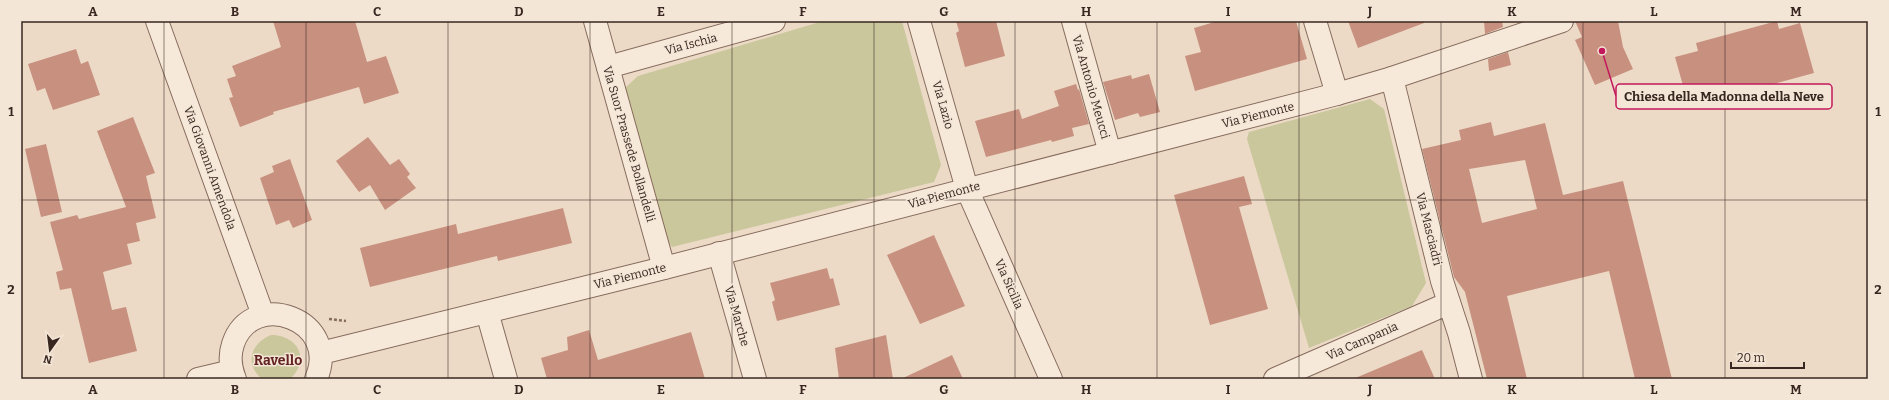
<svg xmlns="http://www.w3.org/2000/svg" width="1889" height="400" font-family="Bitter,serif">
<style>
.green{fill:#cac79c}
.building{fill:#c8907f;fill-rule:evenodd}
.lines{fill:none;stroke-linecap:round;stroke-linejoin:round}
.minor-casing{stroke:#876c5d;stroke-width:24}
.path{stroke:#876c5d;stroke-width:2.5;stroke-dasharray:3 2;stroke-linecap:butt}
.minor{stroke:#f7e9da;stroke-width:22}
.grid{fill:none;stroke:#382720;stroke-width:1;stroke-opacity:0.55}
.labels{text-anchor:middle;stroke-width:3;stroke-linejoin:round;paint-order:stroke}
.street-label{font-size:12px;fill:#382720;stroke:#f4e6d7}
.quarter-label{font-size:14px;font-weight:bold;fill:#632322;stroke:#f4e6d7}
.leader{fill:none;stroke:#c2185b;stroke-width:1.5}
.callout-dot{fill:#c2185b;stroke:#f4e6d7;stroke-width:1.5}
.callout{fill:#f4e6d7;stroke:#c2185b;stroke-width:1.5}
.callout-label{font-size:13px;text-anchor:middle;font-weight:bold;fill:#382720}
.neatline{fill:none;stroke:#382720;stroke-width:1.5}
.grid-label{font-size:13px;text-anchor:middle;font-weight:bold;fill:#382720}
</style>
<rect width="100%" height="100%" fill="#ecdac7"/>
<g class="green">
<polygon points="823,21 902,21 941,165 934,182 672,247 666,239 624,89 638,76"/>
<polygon points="1370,99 1384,109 1426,283 1412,306 1309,348 1247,139 1249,132"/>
<path d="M271 335C298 335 311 360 290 379H262C244 364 251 343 271 335Z"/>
</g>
<g class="building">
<polygon points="273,21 355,21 367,62 386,56 399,93 364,104 359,87 273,112 274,114 240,127 229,98 233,97 227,79 236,76 232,66 281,47"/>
<polygon points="956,21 996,21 1005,56 965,67 956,33 959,31"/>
<polygon points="1218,21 1296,21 1307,59 1195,91 1185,56 1201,52 1194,28"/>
<polygon points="1348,21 1424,21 1424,23 1358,48"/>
<polygon points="1484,21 1502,21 1503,27 1485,34"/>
<polygon points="1575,21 1618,21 1623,47 1633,69 1595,85 1575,40 1582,37"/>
<polygon points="1777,21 1779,29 1800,23 1814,73 1689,107 1675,57 1698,51 1696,43"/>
<polygon points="76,49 81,64 88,61 100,95 53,110 45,88 37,91 28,64"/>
<polygon points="1508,52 1511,65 1489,71 1488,59"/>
<polygon points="1149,74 1160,112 1140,117 1138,113 1115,120 1103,82 1131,75 1132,79"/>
<polygon points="1076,84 1078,90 1079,89 1089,124 1072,128 1074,136 1052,142 1051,140 986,157 975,121 1019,109 1022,119 1059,106 1054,91"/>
<polygon points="133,117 155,173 146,176 156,218 136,223 140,241 127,244 132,264 103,272 112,310 126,307 137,351 89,363 71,288 60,290 56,272 63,270 50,222 77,215 79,219 126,207 97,131"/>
<path d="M1491 122 1494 136 1545 123 1563 195 1623 181 1672 379H1635L1609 271 1507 296 1527 379H1487L1465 292 1454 277 1422 149 1461 140 1459 130ZM1525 160 1537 209 1482 223 1469 169Z"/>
<polygon points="368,137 390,165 399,159 410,174 407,177 416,188 385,210 370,185 359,192 336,161"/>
<polygon points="46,144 62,212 41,217 25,149"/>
<polygon points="290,159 312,220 293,228 289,220 276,225 260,178 274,172 272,166"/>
<polygon points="1244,176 1252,204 1239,207 1268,309 1210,325 1174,195"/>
<polygon points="563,208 572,243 498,261 497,256 370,287 360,248 456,224 458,234"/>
<polygon points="934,235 965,306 920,324 887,255"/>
<polygon points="827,268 830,279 833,278 840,305 777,321 772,302 775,300 770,283"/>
<polygon points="589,330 598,360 691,332 705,379 547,379 541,358 568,350 567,337"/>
<polygon points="886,335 893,379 839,379 835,348"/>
<polygon points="1422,350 1435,379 1353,379"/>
<polygon points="952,355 963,379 901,379"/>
</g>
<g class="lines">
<defs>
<g id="minor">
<polyline points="157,21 263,315"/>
<polyline points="595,21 664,268"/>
<polyline points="919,21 967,189 1051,379"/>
<polyline points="1073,21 1110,153"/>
<polyline points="1315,21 1337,94"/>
<polyline points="608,67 774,21"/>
<polyline points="1392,78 1442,281 1459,333 1471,379"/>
<polyline points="719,253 755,379"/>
<polyline points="487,312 506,379"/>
<polyline points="321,353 664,268 1337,94 1392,78 1562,21"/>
<polyline points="198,379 232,371"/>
<path d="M235 379C230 367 229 356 233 344 252 287 342 320 316 379"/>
<polyline points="1275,379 1449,303"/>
</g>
</defs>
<use href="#minor" class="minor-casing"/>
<polyline class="path" points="329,319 346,321"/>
<use href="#minor" class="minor"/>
</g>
<path class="grid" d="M164 21V379M306 21V379M448 21V379M590 21V379M732 21V379M874 21V379M1015 21V379M1157 21V379M1299 21V379M1441 21V379M1583 21V379M1725 21V379M21 200H1868"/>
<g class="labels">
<g class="street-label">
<text transform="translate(691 44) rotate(-15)" y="4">Via Ischia</text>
<text transform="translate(1091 87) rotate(74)" y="4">Via Antonio Meucci</text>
<text transform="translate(943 105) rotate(74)" y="4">Via Lazio</text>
<text transform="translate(1258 115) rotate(-14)" y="4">Via Piemonte</text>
<text transform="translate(629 144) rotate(74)" y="4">Via Suor Prassede Bollandelli</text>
<text transform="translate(210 168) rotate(70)" y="4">Via Giovanni Amendola</text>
<text transform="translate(944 195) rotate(-15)" y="4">Via Piemonte</text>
<text transform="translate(1429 229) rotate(76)" y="4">Via Masciadri</text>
<text transform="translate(630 276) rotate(-14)" y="4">Via Piemonte</text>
<text transform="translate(1009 284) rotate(66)" y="4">Via Sicilia</text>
<text transform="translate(737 316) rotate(74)" y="4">Via Marche</text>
<text transform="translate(1362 341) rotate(-24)" y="4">Via Campania</text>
</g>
<g class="quarter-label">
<text x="278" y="365">Ravello</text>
</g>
</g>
<path class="leader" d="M1602 51L1616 96"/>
<circle class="callout-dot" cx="1602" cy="51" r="4"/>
<rect class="callout" x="1616" y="84" width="216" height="25" rx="4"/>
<g class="callout-label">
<text x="1724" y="101">Chiesa della Madonna della Neve</text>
</g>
<rect width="1889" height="400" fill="none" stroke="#f4e6d7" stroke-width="44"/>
<g transform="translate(50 350) rotate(194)" stroke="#f4e6d7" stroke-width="3" paint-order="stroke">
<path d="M0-3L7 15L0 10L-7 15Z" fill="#382720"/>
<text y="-6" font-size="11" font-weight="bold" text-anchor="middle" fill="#382720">N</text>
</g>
<path d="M1731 362v6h73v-6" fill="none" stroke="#382720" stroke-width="2"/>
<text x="1737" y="362" font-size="12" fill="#382720" stroke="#f4e6d7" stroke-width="3" paint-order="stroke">20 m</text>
<rect x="22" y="22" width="1845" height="356" class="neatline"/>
<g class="grid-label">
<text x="93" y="16">A</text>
<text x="235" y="16">B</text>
<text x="377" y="16">C</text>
<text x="519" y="16">D</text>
<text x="661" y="16">E</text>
<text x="803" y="16">F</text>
<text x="944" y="16">G</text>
<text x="1086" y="16">H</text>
<text x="1228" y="16">I</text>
<text x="1370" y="16">J</text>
<text x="1512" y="16">K</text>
<text x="1654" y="16">L</text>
<text x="1796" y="16">M</text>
<text x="11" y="116">1</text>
<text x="1878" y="116">1</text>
<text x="11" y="294">2</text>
<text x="1878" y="294">2</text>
<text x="93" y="394">A</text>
<text x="235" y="394">B</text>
<text x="377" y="394">C</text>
<text x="519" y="394">D</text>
<text x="661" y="394">E</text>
<text x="803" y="394">F</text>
<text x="944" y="394">G</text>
<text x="1086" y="394">H</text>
<text x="1228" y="394">I</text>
<text x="1370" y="394">J</text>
<text x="1512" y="394">K</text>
<text x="1654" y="394">L</text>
<text x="1796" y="394">M</text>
</g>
</svg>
